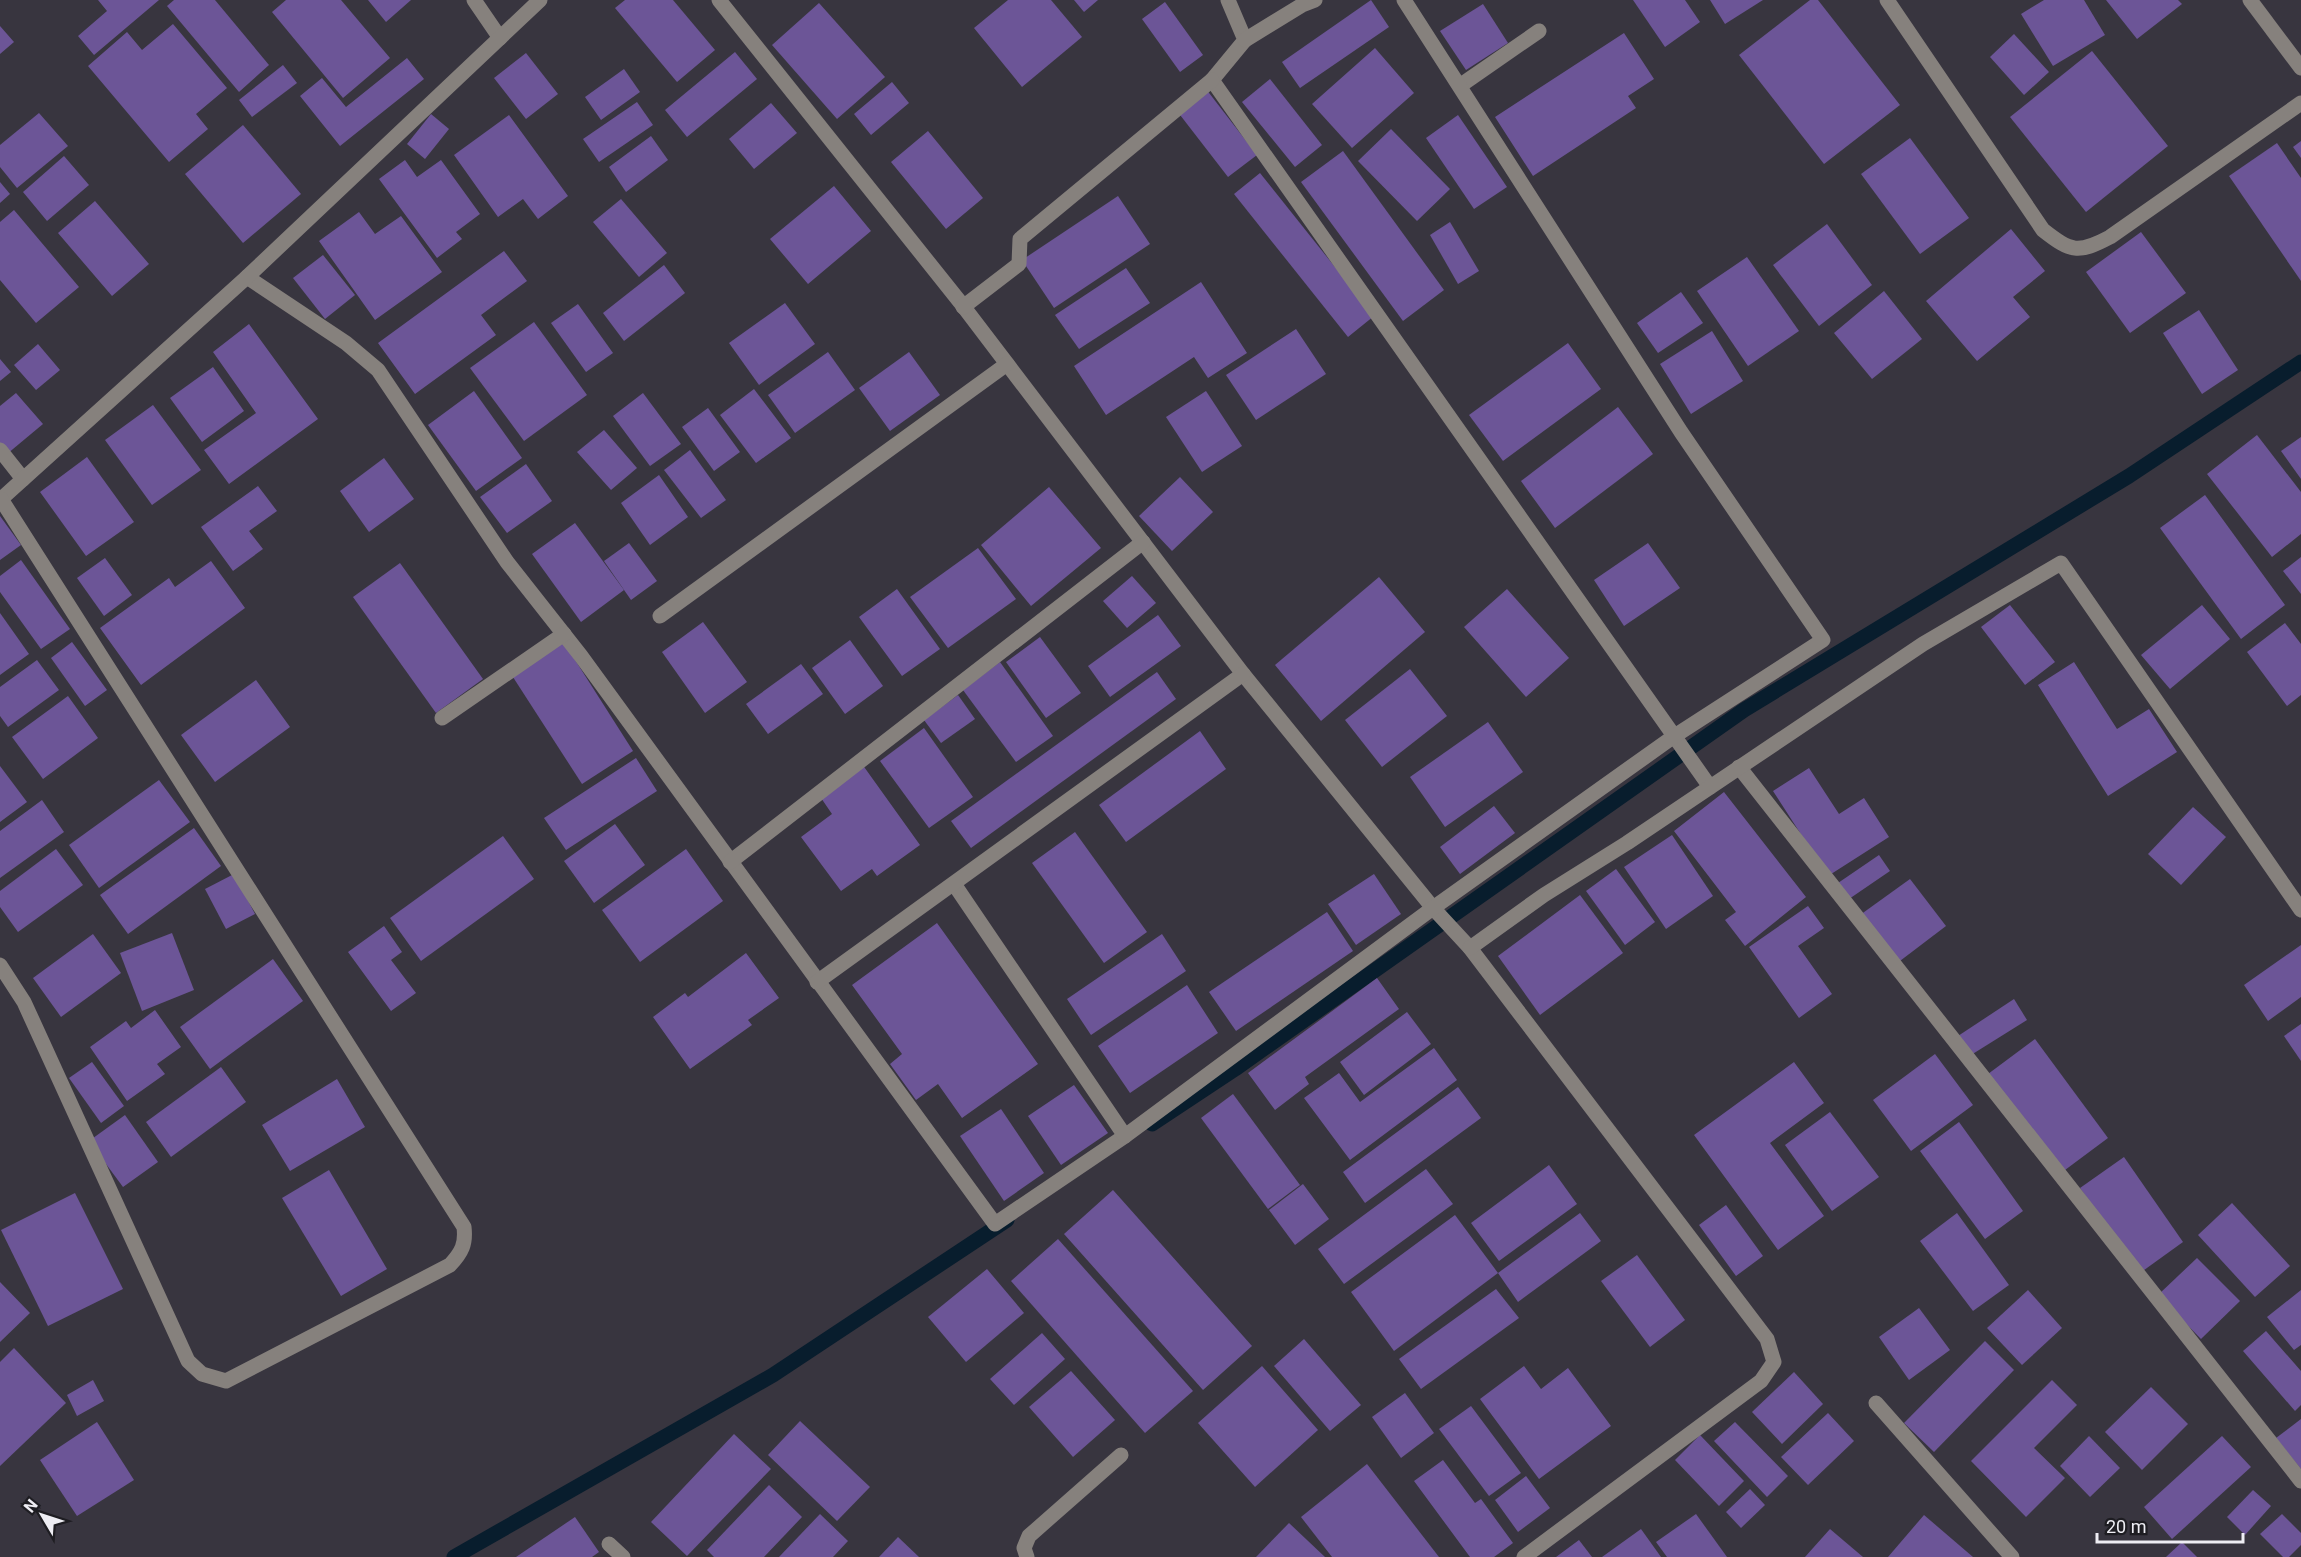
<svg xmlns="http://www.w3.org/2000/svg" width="2301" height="1557" font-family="Roboto,sans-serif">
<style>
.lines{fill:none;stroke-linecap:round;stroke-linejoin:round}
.stream{stroke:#081d2d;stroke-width:15}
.building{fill:#6c5597}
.minor{stroke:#86817d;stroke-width:15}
</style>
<rect width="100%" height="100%" fill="#38353f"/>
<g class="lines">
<g class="stream">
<polyline points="1152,1124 1235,1069 1744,710 2129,476 2301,362"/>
<polyline points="454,1557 773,1375 1007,1220"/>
</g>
</g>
<g class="building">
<polygon points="98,0 159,0 94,55 78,36 107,11"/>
<polygon points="174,0 215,0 269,65 239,92 167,6"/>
<polygon points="286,0 341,0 390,58 343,98 272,12"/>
<polygon points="368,0 411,0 386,22"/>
<polygon points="625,0 673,0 715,50 677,82 615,8"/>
<polygon points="1008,0 1051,0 1082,37 1022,87 974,28"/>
<polygon points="1074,0 1098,0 1084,12"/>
<polygon points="1371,0 1389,27 1300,88 1282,62"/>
<polygon points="1633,0 1685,0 1700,22 1665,47"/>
<polygon points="1710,0 1763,0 1725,24"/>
<polygon points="1810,0 1818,0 1900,105 1824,164 1739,55"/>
<polygon points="2044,0 2084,0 2105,35 2053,66 2021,14"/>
<polygon points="2106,0 2178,0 2182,4 2137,39"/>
<polygon points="1165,2 1203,55 1180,72 1142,19"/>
<polygon points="819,3 885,77 837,119 772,45"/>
<polygon points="1483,4 1508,43 1466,70 1440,31"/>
<polygon points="173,24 227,88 196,114 208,129 169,162 88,66 127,32 142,50"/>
<polygon points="0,26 14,42 0,54"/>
<polygon points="1624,33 1654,79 1628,96 1636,108 1533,176 1495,117"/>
<polygon points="2014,34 2049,72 2024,95 1990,57"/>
<polygon points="1375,48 1414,93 1352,148 1312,104"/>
<polygon points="2092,51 2168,146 2086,212 2010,117"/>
<polygon points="735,52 757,79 687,137 665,110"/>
<polygon points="526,53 558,94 526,119 494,78"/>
<polygon points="407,58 424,79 340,146 300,96 322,78 346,107"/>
<polygon points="283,65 297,83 252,117 239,100"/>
<polygon points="624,69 640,92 601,120 585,97"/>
<polygon points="1270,79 1322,145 1295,167 1242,102"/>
<polygon points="892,82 909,103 871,135 854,114"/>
<polygon points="1206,89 1257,155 1228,177 1177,111"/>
<polygon points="637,102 653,125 599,162 583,139"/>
<polygon points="771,103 797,133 754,169 729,139"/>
<polygon points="39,113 68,146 17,188 0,167 0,145"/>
<polygon points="431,114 449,129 425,159 407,144"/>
<polygon points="509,115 568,196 538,219 523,199 498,217 454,155"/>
<polygon points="1458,115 1507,187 1474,209 1426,138"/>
<polygon points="243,125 301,194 243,243 185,174"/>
<polygon points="1391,129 1450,189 1417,221 1358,161"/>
<polygon points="928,131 983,198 946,229 891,162"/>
<polygon points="651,136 668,160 626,192 609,167"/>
<polygon points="1910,138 1969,218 1920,254 1861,174"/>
<polygon points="2301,141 2301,158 2293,147"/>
<polygon points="2277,143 2301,178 2301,281 2229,176"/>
<polygon points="1343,151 1444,290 1403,321 1301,182"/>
<polygon points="64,156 89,185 47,221 23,192"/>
<polygon points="405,160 417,177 441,160 480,214 456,232 462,239 437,258 379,179"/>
<polygon points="1260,173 1374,316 1348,337 1234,194"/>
<polygon points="0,182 10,194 0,203"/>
<polygon points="834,186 871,231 808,284 770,239"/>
<polygon points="1118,196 1150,244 1054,308 1022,260"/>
<polygon points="621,199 667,253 639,277 593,222"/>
<polygon points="95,201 149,264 112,296 58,233"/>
<polygon points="14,210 79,287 36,323 0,280 0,222"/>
<polygon points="359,212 375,234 401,216 442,272 375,320 319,241"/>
<polygon points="1450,222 1479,271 1458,284 1430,235"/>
<polygon points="1827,224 1872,285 1819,326 1773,265"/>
<polygon points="2011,229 2045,271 2013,297 2030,317 1977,361 1926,301"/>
<polygon points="2141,232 2186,293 2130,333 2086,272"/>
<polygon points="504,251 527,281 481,315 496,335 415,394 378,343"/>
<polygon points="323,255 355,295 325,319 293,278"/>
<polygon points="1747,257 1799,331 1748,366 1697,291"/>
<polygon points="664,265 685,293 624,341 603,313"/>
<polygon points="1126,268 1150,303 1079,349 1055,315"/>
<polygon points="1201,282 1247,353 1208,378 1194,357 1106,415 1074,366"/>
<polygon points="1884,291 1922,339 1872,379 1834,333"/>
<polygon points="1681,292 1703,323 1658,353 1637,323"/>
<polygon points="785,303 815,344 759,385 729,343"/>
<polygon points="578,304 613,353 586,372 551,323"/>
<polygon points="2199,310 2238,370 2202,394 2163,333"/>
<polygon points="534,322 587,395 524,441 470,368"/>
<polygon points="249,324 318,419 229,484 204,450 256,413 213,352"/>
<polygon points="1296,329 1326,374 1256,420 1226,375"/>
<polygon points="1712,331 1743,381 1691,414 1660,364"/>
<polygon points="1568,343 1601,389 1503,461 1469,415"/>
<polygon points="38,344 60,370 36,390 14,365"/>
<polygon points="828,352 855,390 795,433 768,395"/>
<polygon points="909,352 940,395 890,431 859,388"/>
<polygon points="0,359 11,372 0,381"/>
<polygon points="213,367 244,411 202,442 170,398"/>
<polygon points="754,389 791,438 756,463 720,415"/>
<polygon points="474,391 522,458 476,491 428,425"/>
<polygon points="1206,391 1242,446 1202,472 1166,417"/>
<polygon points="16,393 43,424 7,454 0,445 0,406"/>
<polygon points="643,393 681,444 650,466 613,416"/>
<polygon points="153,405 201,470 152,505 105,440"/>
<polygon points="1618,407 1653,454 1555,528 1521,481"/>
<polygon points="708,408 740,452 714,471 682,427"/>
<polygon points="604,430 637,468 611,490 577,452"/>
<polygon points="2257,435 2301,492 2301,534 2272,557 2207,474"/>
<polygon points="2301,437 2301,479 2281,451"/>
<polygon points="690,450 726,500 701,518 664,470"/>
<polygon points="87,457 134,522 86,556 40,492"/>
<polygon points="384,458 414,499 369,532 340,491"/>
<polygon points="526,464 552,501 507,533 480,497"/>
<polygon points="659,475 688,517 650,545 621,503"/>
<polygon points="1180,477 1213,512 1172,551 1139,516"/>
<polygon points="258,486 277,511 249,531 263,549 233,571 201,527"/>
<polygon points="1049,487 1101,548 1031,606 981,545"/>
<polygon points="2205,495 2285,605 2241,639 2160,528"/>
<polygon points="0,516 21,545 0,560"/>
<polygon points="575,523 624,590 581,622 532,554"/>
<polygon points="629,543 657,581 631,600 604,561"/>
<polygon points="1648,543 1680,588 1624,626 1594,580"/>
<polygon points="978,548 1016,599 948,648 910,597"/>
<polygon points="2301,557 2301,594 2283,571"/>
<polygon points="105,558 132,595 104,616 77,578"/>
<polygon points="21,560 70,629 41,649 0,592 0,576"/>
<polygon points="211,561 245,608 141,685 100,628 169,578 175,587"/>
<polygon points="400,563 483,679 436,713 353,597"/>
<polygon points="1132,576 1156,603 1127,628 1103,601"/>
<polygon points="1379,577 1425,632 1321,721 1275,665"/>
<polygon points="897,589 940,649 902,676 859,617"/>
<polygon points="1507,589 1569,658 1526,697 1464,627"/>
<polygon points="2010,605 2055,662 2025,685 1981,627"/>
<polygon points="2202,605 2230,639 2170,689 2141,655"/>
<polygon points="0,613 29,654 0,675"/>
<polygon points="1158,615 1181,646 1110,697 1088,666"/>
<polygon points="703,622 747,682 705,713 662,652"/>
<polygon points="2285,623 2301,644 2301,695 2287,706 2247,652"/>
<polygon points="1040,637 1081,693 1046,718 1006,662"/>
<polygon points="850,640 883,686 845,714 812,668"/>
<polygon points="563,641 633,751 582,784 511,674"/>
<polygon points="72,642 107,690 85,706 51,658"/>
<polygon points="37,660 59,690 8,727 0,716 0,687"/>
<polygon points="1000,662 1053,736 1016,762 963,690"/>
<polygon points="2074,662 2117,729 2149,709 2177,752 2108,796 2038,685"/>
<polygon points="801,664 823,694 768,734 746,704"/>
<polygon points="1410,669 1447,716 1382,767 1345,720"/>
<polygon points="1157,672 1176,699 971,848 951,821"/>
<polygon points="256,680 290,727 215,782 181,735"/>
<polygon points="958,695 975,719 941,743 924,720"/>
<polygon points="68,696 98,738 43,779 12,737"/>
<polygon points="1488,722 1523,772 1445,827 1410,777"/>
<polygon points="924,728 973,797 929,828 880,761"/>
<polygon points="1200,731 1226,769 1126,842 1099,805"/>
<polygon points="636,758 657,791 566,850 544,818"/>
<polygon points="862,764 920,845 877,876 872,869 841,891 801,837 832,814 819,795"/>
<polygon points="0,766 27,802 0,822"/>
<polygon points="1809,768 1839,814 1864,798 1889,837 1828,876 1773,791"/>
<polygon points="159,780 190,822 99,888 69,845"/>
<polygon points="1724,792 1806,897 1745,946 1725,920 1736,912 1674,831"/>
<polygon points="42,800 64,832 0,878 0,831"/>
<polygon points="1494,806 1515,833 1460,874 1440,847"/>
<polygon points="2193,807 2226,837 2181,885 2148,854"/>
<polygon points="615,824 645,865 594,903 564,861"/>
<polygon points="194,828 221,866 128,934 100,895"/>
<polygon points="1075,832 1147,932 1104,963 1032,863"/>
<polygon points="1672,835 1713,896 1666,929 1624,867"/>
<polygon points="503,836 534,879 421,961 390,918"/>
<polygon points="56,849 83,885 18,932 0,907 0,891"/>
<polygon points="686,849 723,901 640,962 602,910"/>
<polygon points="1879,855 1890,871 1849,899 1838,883"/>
<polygon points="1616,869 1655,922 1625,945 1586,891"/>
<polygon points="234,874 255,914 226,929 205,889"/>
<polygon points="1374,874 1401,914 1356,945 1328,904"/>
<polygon points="1910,879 1946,926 1896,964 1860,915"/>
<polygon points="1580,895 1623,953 1540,1015 1498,956"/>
<polygon points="1808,906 1824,928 1798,946 1832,994 1799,1018 1749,947"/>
<polygon points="1327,912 1353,951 1236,1031 1209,992"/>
<polygon points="937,923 1038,1064 962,1118 938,1084 916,1100 890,1064 902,1054 852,985"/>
<polygon points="384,926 402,952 391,960 416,993 391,1011 348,952"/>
<polygon points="172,933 194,990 142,1011 120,953"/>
<polygon points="93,934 121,973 61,1017 33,978"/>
<polygon points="1162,934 1186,971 1091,1035 1067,999"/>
<polygon points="2301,945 2301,997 2268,1021 2244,985"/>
<polygon points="746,953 779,998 748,1020 752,1025 690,1069 653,1017 685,993 688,997"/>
<polygon points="273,959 303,1001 210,1069 180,1027"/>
<polygon points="1377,978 1399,1009 1305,1077 1309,1084 1275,1110 1248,1073"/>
<polygon points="1187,985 1218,1033 1130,1093 1098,1046"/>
<polygon points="2014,999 2027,1020 1971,1055 1958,1036"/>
<polygon points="155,1010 181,1047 157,1064 165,1074 127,1101 90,1047 126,1021 131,1028"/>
<polygon points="1407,1012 1431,1044 1364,1095 1340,1062"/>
<polygon points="2301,1024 2301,1061 2284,1036"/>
<polygon points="2035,1039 2108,1138 2061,1173 1988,1074"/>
<polygon points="1434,1048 1457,1080 1350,1160 1304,1098 1339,1073 1360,1102"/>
<polygon points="1935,1054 1973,1105 1911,1151 1873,1100"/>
<polygon points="92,1062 124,1106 101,1123 69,1078"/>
<polygon points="1794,1062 1824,1103 1770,1143 1824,1216 1778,1250 1694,1135"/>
<polygon points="221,1067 246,1102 171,1157 146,1122"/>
<polygon points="337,1079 365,1127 290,1171 262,1125"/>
<polygon points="1074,1085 1108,1133 1061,1165 1028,1116"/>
<polygon points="1458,1087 1481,1118 1365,1203 1343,1172"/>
<polygon points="1233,1094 1300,1185 1268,1209 1201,1118"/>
<polygon points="1001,1109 1044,1173 1004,1201 960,1136"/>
<polygon points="1830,1112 1879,1177 1832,1211 1785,1145"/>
<polygon points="125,1115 158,1162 123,1187 89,1141"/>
<polygon points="1959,1122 2023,1211 1985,1239 1920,1151"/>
<polygon points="2124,1157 2183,1242 2140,1273 2080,1188"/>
<polygon points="1549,1165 1577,1204 1499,1261 1471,1223"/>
<polygon points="1426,1169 1453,1204 1344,1284 1318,1249"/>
<polygon points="329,1170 387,1269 341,1296 282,1198"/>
<polygon points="1303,1184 1329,1219 1295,1245 1269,1210"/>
<polygon points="1113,1190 1252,1346 1203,1390 1064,1234"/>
<polygon points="75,1193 123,1289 48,1326 1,1230"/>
<polygon points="2232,1203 2290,1266 2255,1297 2198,1235"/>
<polygon points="1726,1205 1763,1256 1736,1276 1699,1225"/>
<polygon points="1580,1213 1601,1241 1518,1302 1498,1273"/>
<polygon points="1957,1213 2009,1285 1973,1311 1920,1241"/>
<polygon points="1455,1215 1498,1273 1394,1351 1351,1292"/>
<polygon points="1058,1239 1193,1391 1145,1433 1011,1281"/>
<polygon points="1637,1255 1685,1320 1650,1347 1601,1281"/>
<polygon points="2197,1258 2240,1301 2201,1339 2158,1295"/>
<polygon points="987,1269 1024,1313 966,1362 928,1317"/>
<polygon points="0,1282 30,1313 0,1342"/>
<polygon points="1496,1289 1519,1318 1421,1389 1399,1359"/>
<polygon points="2028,1290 2062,1328 2022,1365 1987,1328"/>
<polygon points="2301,1290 2301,1345 2294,1350 2267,1317"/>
<polygon points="1919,1308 1950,1350 1909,1380 1879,1337"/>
<polygon points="2266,1331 2301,1371 2301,1405 2295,1411 2243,1351"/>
<polygon points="1042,1333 1065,1359 1014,1405 990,1379"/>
<polygon points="1304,1339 1361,1405 1330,1431 1274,1366"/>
<polygon points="1985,1341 2014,1370 1934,1452 1904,1423"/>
<polygon points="14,1348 66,1403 0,1466 0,1362"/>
<polygon points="1262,1366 1318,1430 1255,1487 1198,1423"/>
<polygon points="1524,1366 1541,1389 1568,1368 1611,1426 1539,1479 1480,1399"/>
<polygon points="1071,1371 1115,1420 1073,1457 1029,1407"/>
<polygon points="1794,1372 1823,1404 1782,1444 1752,1412"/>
<polygon points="93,1380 104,1401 77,1416 67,1395"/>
<polygon points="2052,1380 2077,1405 2034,1448 2065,1478 2026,1517 1971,1461"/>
<polygon points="2151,1387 2188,1424 2142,1470 2105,1432"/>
<polygon points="1405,1393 1434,1433 1401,1458 1372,1417"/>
<polygon points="1471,1406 1521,1473 1489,1496 1439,1429"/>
<polygon points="1828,1413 1854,1441 1808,1485 1781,1457"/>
<polygon points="2301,1419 2301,1469 2276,1438"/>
<polygon points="800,1421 870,1487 837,1521 768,1455"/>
<polygon points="97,1422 134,1480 77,1516 40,1460"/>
<polygon points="1735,1422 1788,1476 1767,1497 1714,1441"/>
<polygon points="734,1434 771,1469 687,1556 651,1522"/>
<polygon points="1700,1435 1744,1481 1719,1506 1675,1460"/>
<polygon points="2089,1436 2120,1468 2090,1497 2060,1466"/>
<polygon points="2222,1436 2251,1467 2172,1539 2144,1507"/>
<polygon points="1443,1460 1475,1503 1481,1499 1513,1543 1494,1557 1470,1557 1414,1481"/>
<polygon points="1367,1464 1439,1557 1332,1557 1301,1517"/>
<polygon points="1526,1476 1550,1508 1518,1532 1495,1500"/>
<polygon points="769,1485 802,1517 764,1557 714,1557 707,1550"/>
<polygon points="1750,1489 1765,1505 1741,1528 1726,1512"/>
<polygon points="2253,1490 2271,1506 2245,1535 2227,1517"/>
<polygon points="820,1514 848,1541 833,1557 779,1557"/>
<polygon points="1696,1514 1727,1557 1667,1557 1656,1542"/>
<polygon points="2282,1514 2301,1533 2301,1545 2289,1557 2283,1557 2260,1534"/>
<polygon points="1924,1515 1973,1557 1888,1557"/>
<polygon points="575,1517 599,1552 592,1557 516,1557"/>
<polygon points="1289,1523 1325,1557 1256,1557"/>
<polygon points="1641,1529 1661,1557 1602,1557"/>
<polygon points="1830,1529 1863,1557 1805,1557"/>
<polygon points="898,1537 919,1557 879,1557"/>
<polygon points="1579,1540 1592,1557 1556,1557"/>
<polygon points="2182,1542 2197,1557 2166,1557"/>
</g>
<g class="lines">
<g class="minor">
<polyline points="474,0 500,38"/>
<polyline points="719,0 960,302 1243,674 1433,908 1470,948 1767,1339 1774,1362 1761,1381 1524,1557"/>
<polyline points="1228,0 1245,40 1212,80 1710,787"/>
<path d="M1887 0 2043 230C2071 252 2078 254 2110 237L2301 103"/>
<polyline points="2250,0 2301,68"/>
<polyline points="1245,40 1302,5 1315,0"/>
<polyline points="1461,85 1539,31"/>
<polyline points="247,277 346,343 378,370 507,562 581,656 995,1224 1125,1136 1433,908 1673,737 1823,640 1681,432 1404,0"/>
<polyline points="963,307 1019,264 1020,239 1212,80"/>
<polyline points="0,450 23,479"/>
<polyline points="0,500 247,277 540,0"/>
<polyline points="660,616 1007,364"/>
<polyline points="442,718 564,634"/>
<polyline points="1739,767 2301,1481"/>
<polyline points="730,862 1143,542"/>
<polyline points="954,884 1125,1136"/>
<polyline points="1470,948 1544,895 1627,843 1923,644 2061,563 2301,910"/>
<path d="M0 965 24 1002 188 1361 202 1374 226 1381 450 1265C462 1252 466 1244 464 1227L1 499"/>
<polyline points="817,982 1243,674"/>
<polyline points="1876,1403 2012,1557"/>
<polyline points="609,1544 623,1557"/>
<polyline points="1027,1557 1024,1548 1029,1536 1121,1455"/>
</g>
</g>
<g transform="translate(42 1515) rotate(309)" stroke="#1e1d22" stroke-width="4.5" paint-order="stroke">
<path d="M0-4.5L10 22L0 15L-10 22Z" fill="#eeedf3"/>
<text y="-9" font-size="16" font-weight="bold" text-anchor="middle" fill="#eeedf3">N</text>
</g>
<path d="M2097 1533v9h146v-9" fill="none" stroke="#eeedf3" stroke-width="3"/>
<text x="2106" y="1533" font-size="18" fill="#eeedf3" stroke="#1e1d22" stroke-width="4.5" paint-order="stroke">20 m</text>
</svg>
